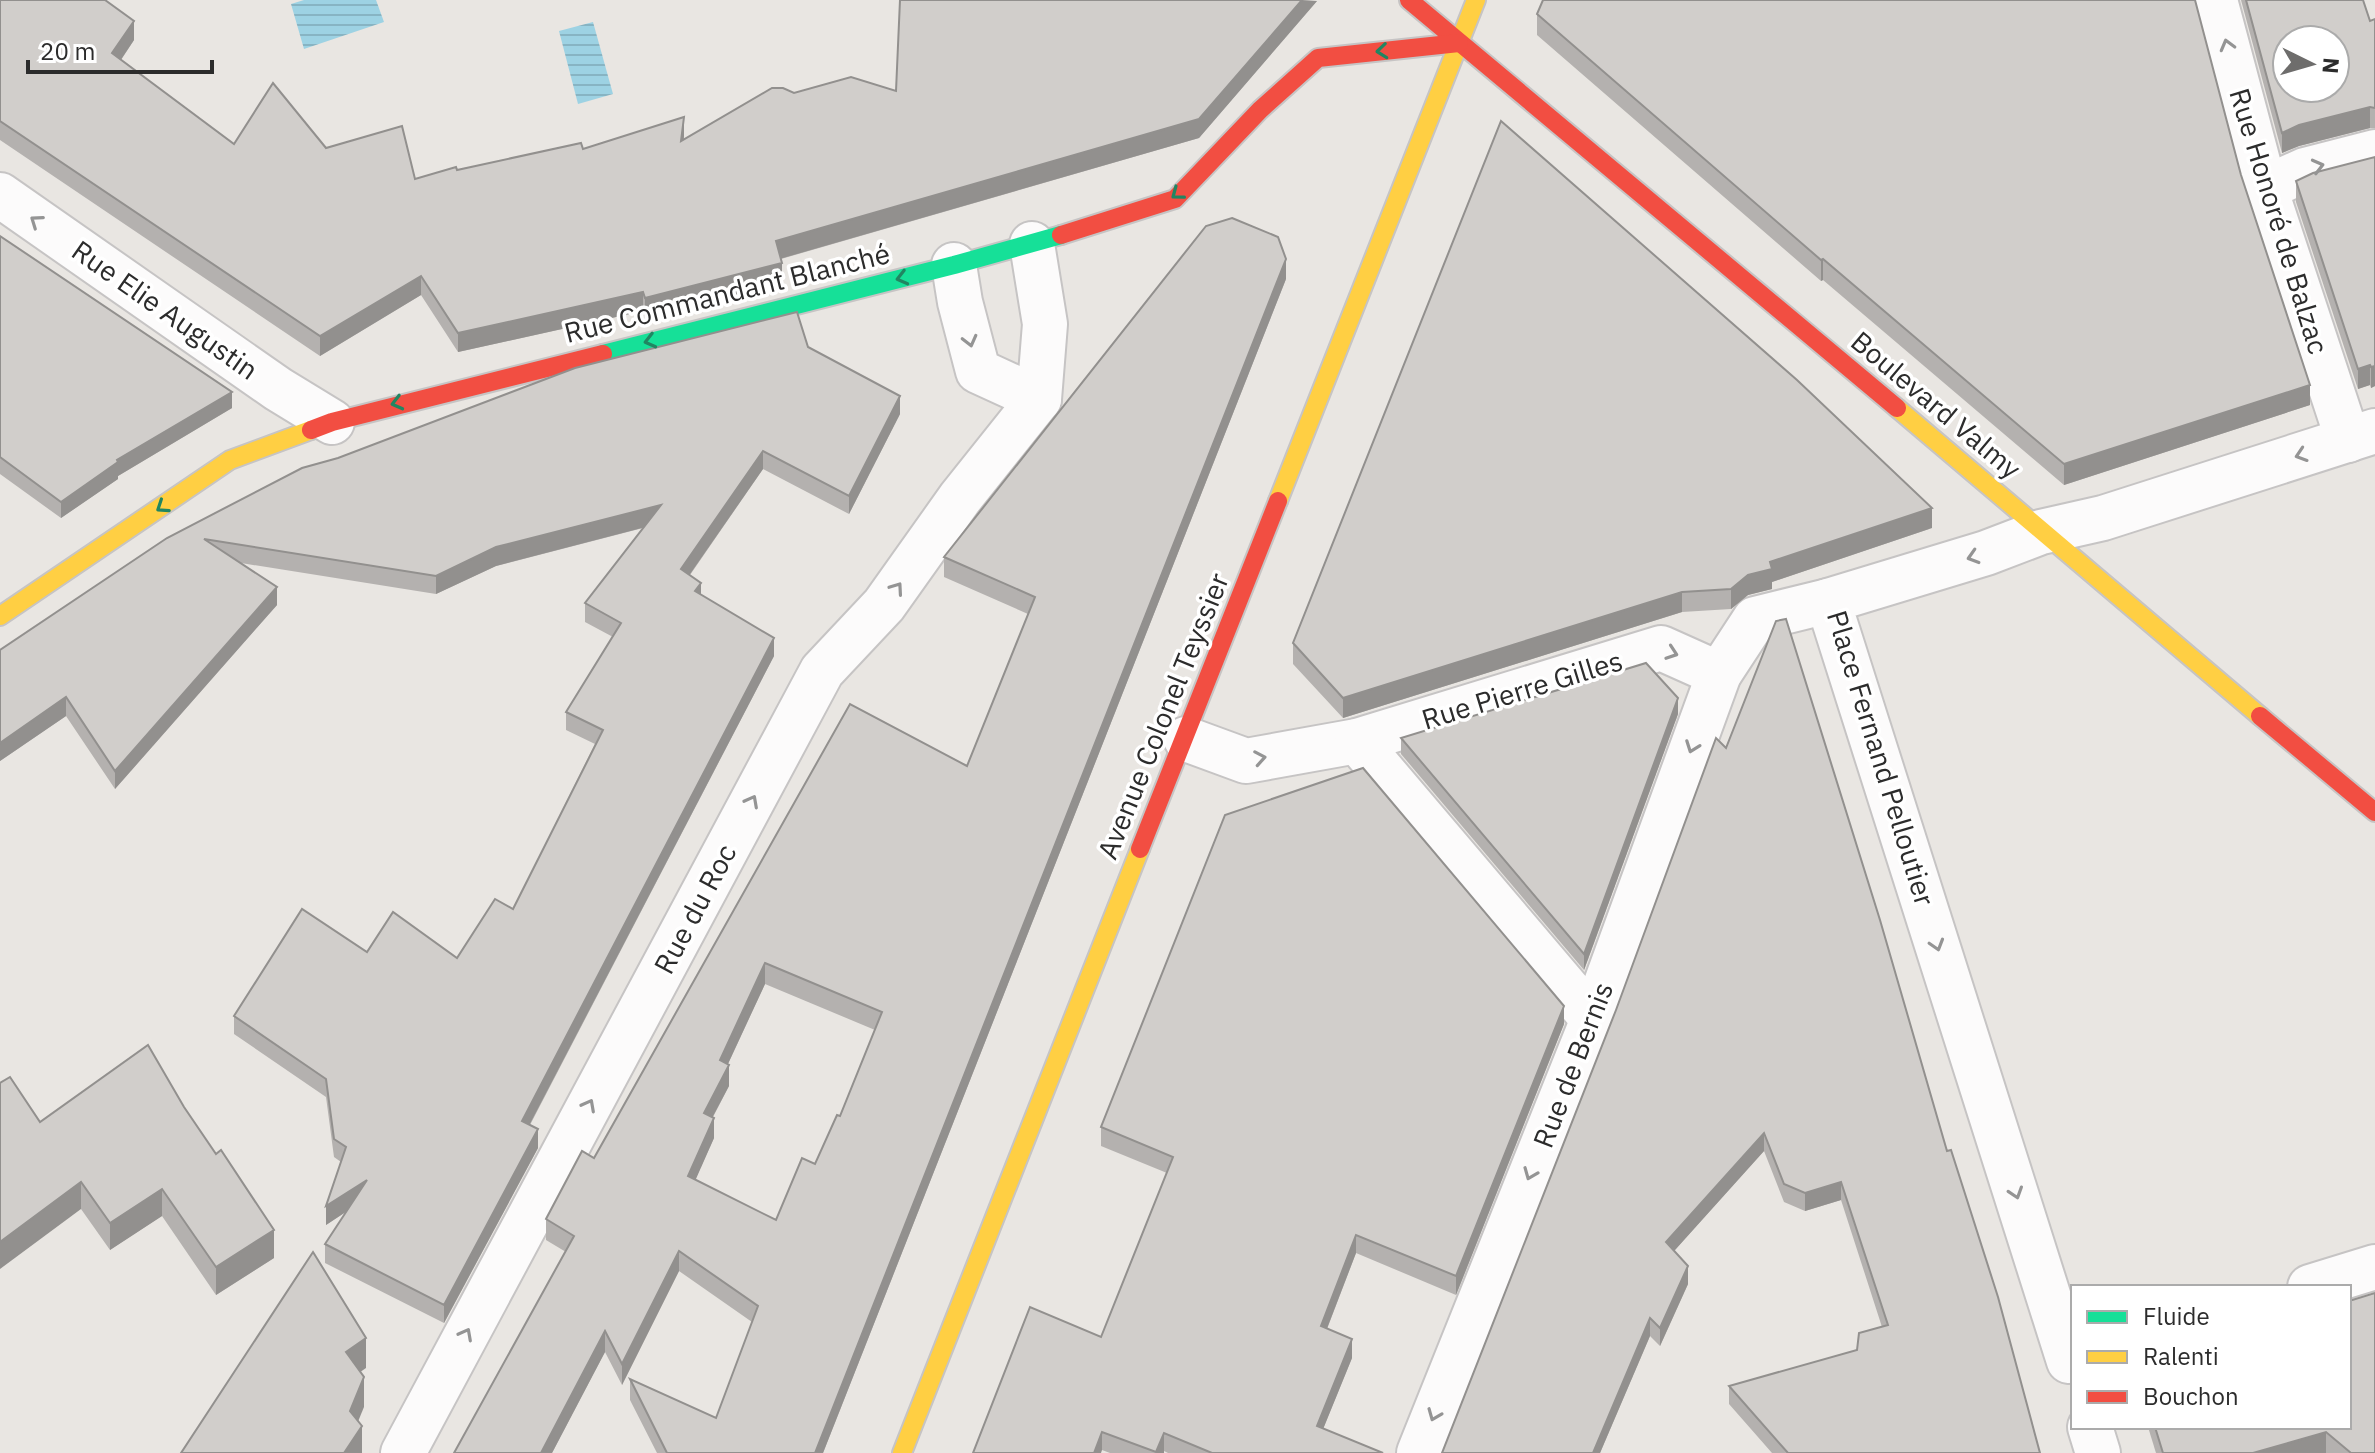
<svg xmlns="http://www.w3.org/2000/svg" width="2375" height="1453" font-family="'IBM Plex Sans',sans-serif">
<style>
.water{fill:url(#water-rules)}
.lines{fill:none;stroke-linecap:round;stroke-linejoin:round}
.street-casing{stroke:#c6c4c4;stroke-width:48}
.fast-casing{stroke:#c6c4c4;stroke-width:22}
.slow-casing{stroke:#c6c4c4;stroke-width:22}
.jam-casing{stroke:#c6c4c4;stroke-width:22}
.street{stroke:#fcfbfb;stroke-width:44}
.fast{stroke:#16e098;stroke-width:18}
.slow{stroke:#ffcf43;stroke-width:18}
.jam{stroke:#f24e42;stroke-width:18}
.wall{fill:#b4b1af;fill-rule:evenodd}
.shaded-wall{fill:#92908e}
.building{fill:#d1cecb;stroke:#92908e;stroke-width:2;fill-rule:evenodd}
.oneway{stroke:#949494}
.oneway2{stroke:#218662}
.labels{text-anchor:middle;stroke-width:7;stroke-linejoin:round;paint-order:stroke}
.street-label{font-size:28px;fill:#2c2c2c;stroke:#fff}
</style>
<defs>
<pattern id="water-rules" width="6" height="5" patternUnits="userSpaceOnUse" patternTransform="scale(2)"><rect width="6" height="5" fill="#9dd2e3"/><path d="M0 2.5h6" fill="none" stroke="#87b4c3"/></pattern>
</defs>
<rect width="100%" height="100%" fill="#e9e6e2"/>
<g class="water">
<polygon points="304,0 376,0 384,22 304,49 291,4"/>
<polygon points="593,22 613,94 578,104 559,31"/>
</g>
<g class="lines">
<defs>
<g id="street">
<polyline points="2215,0 2265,188 2348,440"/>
<polyline points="2265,188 2305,170 2375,152"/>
<polyline points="0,195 278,389 332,422"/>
<polyline points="954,265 960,302 978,371 1039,399"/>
<polyline points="1186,739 1246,761 1357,741 1661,648 1719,674"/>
<polyline points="1357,741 1593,1019"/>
<polyline points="2310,1287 2375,1267"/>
<polyline points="2073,1360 2069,1361 1828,601 1986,553 2041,532 2103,518 2375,431"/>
<polyline points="2090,1427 2098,1453"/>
<polyline points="403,1453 822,671 884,605 960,498 1039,399 1045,324 1032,244"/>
<polyline points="1419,1453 1593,1019 1719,674 1755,619 1828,601"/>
</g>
<polyline id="fast" points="603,354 954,265 1061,235"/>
<g id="slow">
<polyline points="1897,408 2260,716"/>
<polyline points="1278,501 1476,0"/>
<polyline points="0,616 230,460 311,430"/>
<polyline points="902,1453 1140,849"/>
</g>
<g id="jam">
<polyline points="1409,0 1897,408"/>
<polyline points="1061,235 1175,199 1260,110 1318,58 1459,43"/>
<polyline points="311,430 332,422 603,354"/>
<polyline points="2260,716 2375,812"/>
<polyline points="1140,849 1278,501"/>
</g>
</defs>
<use href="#street" class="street-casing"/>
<use href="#fast" class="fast-casing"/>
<use href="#slow" class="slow-casing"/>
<use href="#jam" class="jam-casing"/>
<use href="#street" class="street"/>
<use href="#fast" class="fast"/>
<use href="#slow" class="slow"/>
<use href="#jam" class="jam"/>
</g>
<g class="wall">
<polygon points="0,0 134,40 121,60 234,144 326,148 415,179 457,170 583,149 684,136 684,139 794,93 896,91 1317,1 1199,138 781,259 782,283 645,317 643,311 458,352 421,295 320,356 0,140"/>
<polygon points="2241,0 2363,0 2370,21 2375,19 2375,128 2370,128 2299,146 2282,153"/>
<polygon points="1537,14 2241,175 2310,405 2064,485 1823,280 1821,281 1537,35"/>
<polygon points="2375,157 2375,386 2371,388 2370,385 2358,389 2296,202 2296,181"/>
<polygon points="0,236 232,408 118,476 118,479 61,518 0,474"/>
<path d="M1286 279 823 1453H657L630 1400V1379L716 1418 752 1322 679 1271 622 1385 605 1352 552 1453H454L566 1252 546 1240V1219L594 1158 850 704 967 766 1028 614 944 577V557ZM765 984 875 1030 840 1116 815 1164 776 1220 695 1180 714 1138 713 1117 729 1086 728 1064Z"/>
<polygon points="808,347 900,414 849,514 763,469 690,575 701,594 774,656 530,1125 538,1148 444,1323 325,1263 325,1244 347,1211 326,1225 341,1162 334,1157 326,1097 234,1034 234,1016 367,952 457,958 513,909 595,744 566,730 566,712 613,637 585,622 585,603 643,528 496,566 436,594 241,563 277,605 115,789 66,716 0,761 0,650 167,538"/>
<polygon points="1932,528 1772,582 1772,589 1748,595 1731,609 1682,612 1343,718 1293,664 1293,643"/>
<polygon points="1678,714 1584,970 1401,754 1401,738"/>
<polygon points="1616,1010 1947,1151 2040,1453 1772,1453 1729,1404 1729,1386 1857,1350 1882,1327 1841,1200 1805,1211 1784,1202 1764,1151 1674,1251 1688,1284 1660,1346 1650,1336 1600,1453 1442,1453"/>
<polygon points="1564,1024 1456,1295 1356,1253 1327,1329 1352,1358 1323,1429 1383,1453 1168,1453 1164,1451 1164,1453 1110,1453 1102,1450 1101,1337 1167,1173 1101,1146 1101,1127"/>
<polygon points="184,1107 274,1258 216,1295 162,1216 110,1250 81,1209 40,1122"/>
<polygon points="2148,1427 2349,1427 2375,1453 2156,1453"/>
</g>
<g class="shaded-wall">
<polygon points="1302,0 1317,1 1199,138 776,260 776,241"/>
<polygon points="134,21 134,40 112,73 112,53"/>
<polygon points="2370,107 2370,128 2299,146 2282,153 2282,133 2299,125"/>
<polygon points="684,117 684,136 681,160 681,141"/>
<polygon points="1286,259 1286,279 823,1453 815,1453"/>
<polygon points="1823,259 1823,280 1821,281 1821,260"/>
<polygon points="782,263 782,283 645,317 645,298"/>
<polygon points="421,276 421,295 320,356 320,336"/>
<polygon points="643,292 643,311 458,352 458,333"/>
<polygon points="2370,365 2370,385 2358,389 2358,369"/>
<polygon points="2375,366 2375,386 2371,388 2371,367"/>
<polygon points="2310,385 2310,405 2064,485 2064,464"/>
<polygon points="232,392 232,408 118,476 118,479 61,518 61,502 117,460"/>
<polygon points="900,396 900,414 849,514 849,496"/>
<polygon points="763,451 763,469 681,587 681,569"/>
<polygon points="661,505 661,523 496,566 436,594 436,576 496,547"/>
<polygon points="1932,508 1932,528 1772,582 1772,589 1748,595 1731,609 1731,589 1748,575 1770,562"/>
<polygon points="701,583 701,601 695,591"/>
<polygon points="277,587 277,605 115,789 115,771"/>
<polygon points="1682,592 1682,612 1343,718 1343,698"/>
<polygon points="774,638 774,656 522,1139 522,1121"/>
<polygon points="66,697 66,716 0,761 0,743"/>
<polygon points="1678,698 1678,714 1584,970 1584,954"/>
<polygon points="765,963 765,984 720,1081 720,1060"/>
<polygon points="1564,1006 1564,1024 1456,1295 1456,1276"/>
<polygon points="729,1065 729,1086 704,1133 704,1113"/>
<polygon points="714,1118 714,1138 688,1197 688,1176"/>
<polygon points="538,1129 538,1148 444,1323 444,1305"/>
<polygon points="1764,1133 1764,1151 1666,1260 1666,1242"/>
<polygon points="367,1180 367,1198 326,1225 326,1206"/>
<polygon points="81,1182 81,1209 0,1269 0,1242"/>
<polygon points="1841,1182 1841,1200 1805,1211 1805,1193"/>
<polygon points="162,1189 162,1216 110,1250 110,1223"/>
<polygon points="274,1230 274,1258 216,1295 216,1267"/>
<polygon points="1356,1235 1356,1253 1321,1344 1321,1326"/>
<polygon points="679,1251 679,1271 622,1385 622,1364"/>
<polygon points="1688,1266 1688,1284 1660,1346 1660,1328"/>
<polygon points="1650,1318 1650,1336 1600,1453 1593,1453"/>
<polygon points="605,1331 605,1352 552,1453 541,1453"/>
<polygon points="366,1338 366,1368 346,1382 346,1352"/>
<polygon points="1352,1339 1352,1358 1317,1444 1317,1426"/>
<polygon points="364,1377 364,1407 350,1441 350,1411"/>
<polygon points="362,1426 362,1453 344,1453"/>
<polygon points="1102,1432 1102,1450 1101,1453 1094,1453"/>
<polygon points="2326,1432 2326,1453 2253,1453"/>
<polygon points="1164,1433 1164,1453 1156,1453"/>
</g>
<g class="building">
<polygon points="0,0 105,0 134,21 112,53 234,144 273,83 326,148 402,126 415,179 456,167 457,170 581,143 583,149 684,117 681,141 772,88 783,88 794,93 851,77 896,91 900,0 1302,0 1199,119 776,241 782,263 645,298 643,292 458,333 421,276 320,336 0,121"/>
<polygon points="1543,0 2195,0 2241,175 2310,385 2064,464 1823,259 1821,260 1537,14"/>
<path d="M2246 0H2363L2370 21 2375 19V108L2370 107 2299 125 2282 133ZM2287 40H2335V88H2287Z"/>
<polygon points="1501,121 1797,380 1932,508 1770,562 1772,569 1748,575 1731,589 1682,592 1343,698 1293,643"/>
<polygon points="2375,157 2375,366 2371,367 2370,365 2358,369 2296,181 2313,173"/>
<path d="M1232 218 1278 237 1286 259 815 1453H667L630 1379 716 1418 758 1306 679 1251 622 1364 605 1331 541 1453H454L574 1236 546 1219 582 1151 594 1158 850 704 967 766 1035 597 944 557 1206 226ZM765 963 882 1012 840 1116 837 1115 815 1164 802 1158 776 1220 688 1176 714 1118 704 1113 729 1065 720 1060Z"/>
<polygon points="0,236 232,392 117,460 118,462 61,502 0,457"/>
<polygon points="797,312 808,347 900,396 849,496 763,451 681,569 701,583 695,591 774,638 522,1121 538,1129 444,1305 325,1244 367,1180 326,1206 346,1147 334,1139 326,1079 234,1016 302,909 367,952 393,912 457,958 495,899 513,909 603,730 566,712 621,623 585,603 661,505 496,547 436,576 204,539 277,587 115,771 66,697 0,743 0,650 167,538 302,468 338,458 575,368"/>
<polygon points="1786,619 1880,920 1947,1151 1951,1150 1998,1297 2040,1453 1788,1453 1729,1386 1857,1350 1859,1333 1888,1325 1841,1182 1805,1193 1784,1184 1764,1133 1666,1242 1688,1266 1660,1328 1650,1318 1593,1453 1442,1453 1616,1010 1716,738 1726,748 1776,621"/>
<polygon points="1646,663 1678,698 1584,954 1401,738"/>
<polygon points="1363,768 1564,1006 1456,1276 1356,1235 1321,1326 1352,1339 1317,1426 1383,1453 1212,1453 1164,1433 1156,1452 1102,1432 1094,1453 973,1453 1030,1307 1101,1337 1173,1157 1101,1127 1225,815"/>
<polygon points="148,1045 184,1107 216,1154 221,1150 274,1230 216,1267 162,1189 110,1223 81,1182 0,1242 0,1083 10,1077 40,1122"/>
<polygon points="313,1252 366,1338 346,1352 364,1377 350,1411 362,1426 344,1453 181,1453"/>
<polygon points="2375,1293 2375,1453 2351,1453 2326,1432 2253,1453 2163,1453 2155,1427 2349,1427 2349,1301"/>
</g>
<defs><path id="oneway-chevron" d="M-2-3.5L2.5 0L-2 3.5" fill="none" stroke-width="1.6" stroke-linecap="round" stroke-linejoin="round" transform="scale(2)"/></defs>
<g class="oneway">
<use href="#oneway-chevron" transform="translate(2227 45) rotate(-105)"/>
<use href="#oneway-chevron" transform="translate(2318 166) rotate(-14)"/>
<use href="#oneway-chevron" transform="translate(36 221) rotate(-145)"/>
<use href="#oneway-chevron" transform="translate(970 341) rotate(76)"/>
<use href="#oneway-chevron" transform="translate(2301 455) rotate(162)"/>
<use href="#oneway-chevron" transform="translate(1973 557) rotate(163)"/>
<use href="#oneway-chevron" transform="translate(897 588) rotate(-55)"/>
<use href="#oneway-chevron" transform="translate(1672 653) rotate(19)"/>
<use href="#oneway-chevron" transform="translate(1692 747) rotate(110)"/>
<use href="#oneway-chevron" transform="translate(1260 758) rotate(-10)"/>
<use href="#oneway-chevron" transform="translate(752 801) rotate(-62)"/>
<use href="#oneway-chevron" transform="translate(1937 945) rotate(73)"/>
<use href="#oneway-chevron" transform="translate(589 1105) rotate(-62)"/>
<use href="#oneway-chevron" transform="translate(1530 1174) rotate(112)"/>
<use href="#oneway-chevron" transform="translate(2016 1193) rotate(72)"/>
<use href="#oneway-chevron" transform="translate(466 1334) rotate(-62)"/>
<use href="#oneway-chevron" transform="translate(1434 1415) rotate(112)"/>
</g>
<g class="oneway2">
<use href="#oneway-chevron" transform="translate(1382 51) rotate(174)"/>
<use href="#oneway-chevron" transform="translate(1177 194) rotate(143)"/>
<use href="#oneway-chevron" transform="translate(902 278) rotate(166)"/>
<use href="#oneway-chevron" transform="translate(650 341) rotate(166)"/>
<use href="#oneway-chevron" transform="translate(397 403) rotate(166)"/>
<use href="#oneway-chevron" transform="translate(162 507) rotate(146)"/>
</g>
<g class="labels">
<g class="street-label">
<text transform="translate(2279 221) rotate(73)" y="10">Rue Honoré de Balzac</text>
<text transform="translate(727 293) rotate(-14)" y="10">Rue Commandant Blanché</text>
<text transform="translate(165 310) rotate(35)" y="10">Rue Elie Augustin</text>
<text transform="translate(1936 405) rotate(40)" y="10">Boulevard Valmy</text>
<text transform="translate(1522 690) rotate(-17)" y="10">Rue Pierre Gilles</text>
<text transform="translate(1163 716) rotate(-68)" y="10">Avenue Colonel Teyssier</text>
<text transform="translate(1881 758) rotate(73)" y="10">Place Fernand Pelloutier</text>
<text transform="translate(695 909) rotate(-62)" y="10">Rue du Roc</text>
<text transform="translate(1573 1065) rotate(-69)" y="10">Rue de Bernis</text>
</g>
</g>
<rect x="2071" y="1285" width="280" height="144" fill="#ffffff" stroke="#ababab" stroke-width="2"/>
<rect x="2087" y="1311" width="40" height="12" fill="#16e098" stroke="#ababab" stroke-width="2"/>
<text x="2143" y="1325" font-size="24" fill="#2c2c2c">Fluide</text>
<rect x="2087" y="1351" width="40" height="12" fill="#ffcf43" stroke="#ababab" stroke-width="2"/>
<text x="2143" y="1365" font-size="24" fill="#2c2c2c">Ralenti</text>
<rect x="2087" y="1391" width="40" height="12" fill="#f24e42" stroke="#ababab" stroke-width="2"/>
<text x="2143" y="1405" font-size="24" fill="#2c2c2c">Bouchon</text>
<g transform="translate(2311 64) rotate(95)"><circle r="38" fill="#ffffff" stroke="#ababab" stroke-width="2"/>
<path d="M0-6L14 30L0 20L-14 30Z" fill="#6e6d6c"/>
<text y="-12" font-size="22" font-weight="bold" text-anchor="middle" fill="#2c2c2c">N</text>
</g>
<path d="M28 60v12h184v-12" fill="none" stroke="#2c2c2c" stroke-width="4"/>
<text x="40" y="60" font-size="24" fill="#2c2c2c" stroke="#ffffff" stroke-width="6" paint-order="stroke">20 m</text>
</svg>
